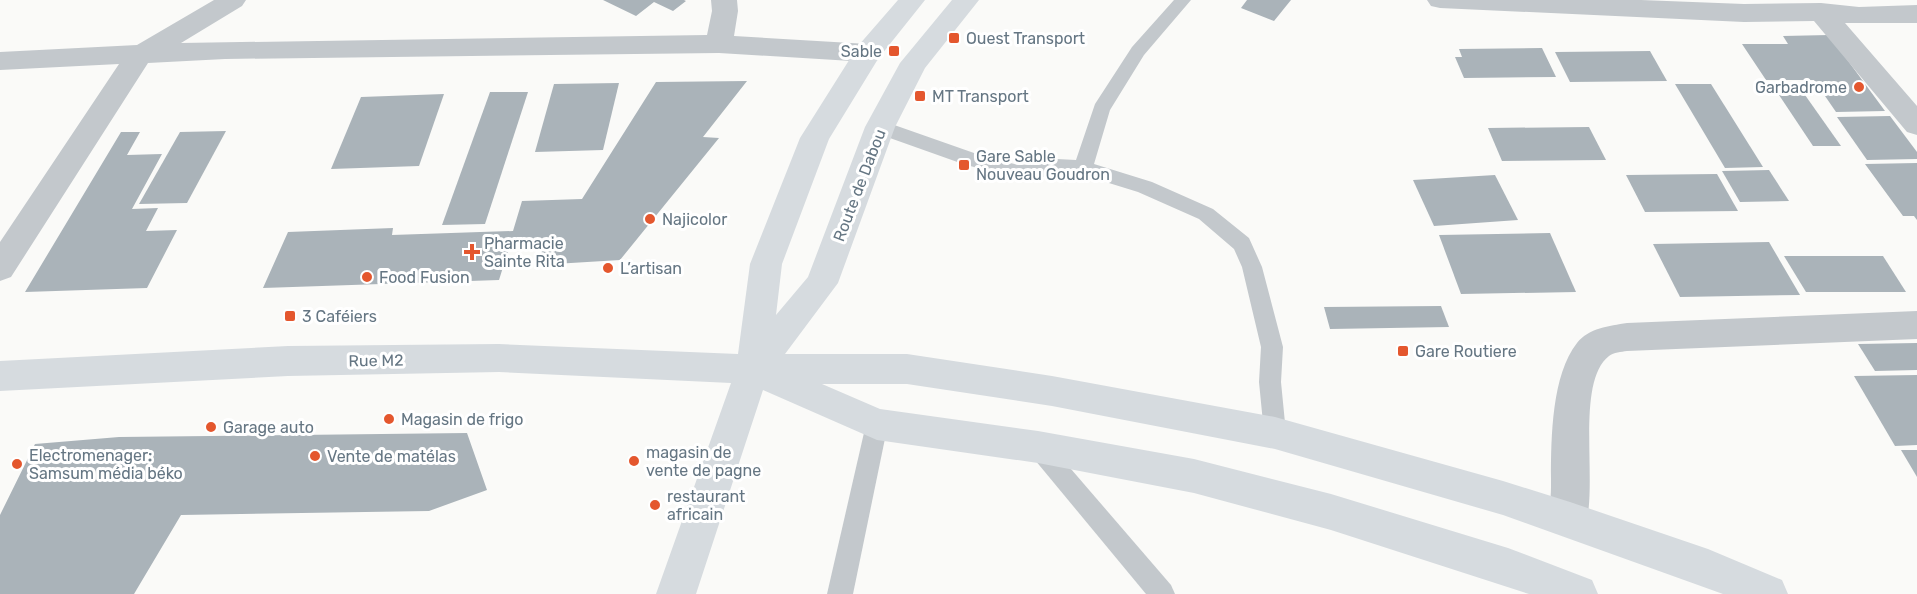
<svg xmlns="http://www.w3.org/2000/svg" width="1917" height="594" font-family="Rubik,sans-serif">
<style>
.building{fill:#aab3b9}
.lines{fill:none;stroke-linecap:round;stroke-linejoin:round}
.lane{fill:#c3c8cc;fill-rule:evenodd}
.street{fill:#c3c8cc;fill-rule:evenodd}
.secondary{fill:#d6dbdf;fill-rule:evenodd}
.poi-dot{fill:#e4572e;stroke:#fff;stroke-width:2}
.labels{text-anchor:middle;stroke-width:6;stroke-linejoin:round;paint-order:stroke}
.poi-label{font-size:16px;fill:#657683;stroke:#fff;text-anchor:start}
.street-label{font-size:16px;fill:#657683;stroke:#fff}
</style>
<rect width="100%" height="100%" fill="#fafaf8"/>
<g class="building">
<polygon points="603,0 684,0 686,1 673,11 654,2 636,16"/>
<polygon points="1247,0 1291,0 1274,21 1241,8"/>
<polygon points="1829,35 1885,111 1836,112 1814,80 1766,80 1742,44 1788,44 1783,36"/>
<polygon points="1542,48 1556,77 1464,78 1455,57 1462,57 1459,49"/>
<polygon points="1650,51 1667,81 1570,82 1555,52"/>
<polygon points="747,81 703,137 719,138 620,260 538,265 542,248 509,248 499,280 263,288 288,232 393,228 392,235 513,231 522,201 582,199 656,82"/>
<polygon points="619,83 603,150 535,152 554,84"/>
<polygon points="1675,84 1711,84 1763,167 1725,168"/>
<polygon points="490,92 528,92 485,224 442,225"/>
<polygon points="444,94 419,166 331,169 361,97"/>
<polygon points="1779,95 1805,95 1841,146 1813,146"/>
<polygon points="1890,116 1917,152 1917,159 1867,160 1837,117"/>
<polygon points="1589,127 1606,160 1502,161 1488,128"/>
<polygon points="226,131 187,203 139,204 180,132"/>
<polygon points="121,132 140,132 127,155 162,154 132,209 158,208 146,231 177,230 147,288 25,292"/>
<polygon points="1917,163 1917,220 1914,216 1903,216 1865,164"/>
<polygon points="1769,170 1789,201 1740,202 1722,171"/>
<polygon points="1717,174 1738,211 1645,212 1626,175"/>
<polygon points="1495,175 1518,220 1434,226 1413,180"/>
<polygon points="1550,233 1576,292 1461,294 1439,235"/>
<polygon points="1769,242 1800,295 1680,297 1653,244"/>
<polygon points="1784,256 1883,256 1906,292 1806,292"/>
<polygon points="1441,306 1449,327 1330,329 1324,307"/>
<polygon points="1917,343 1917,370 1875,371 1858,344"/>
<polygon points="1917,375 1917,445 1895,446 1854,376"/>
<polygon points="467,433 487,490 429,511 181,515 134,594 0,594 0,515 35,444 119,437"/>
<polygon points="1901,450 1917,450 1917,477"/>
</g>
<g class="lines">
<g class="lane">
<polygon points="1174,0 1191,0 1144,55 1110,110 1094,164 1152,182 1213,209 1249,238 1262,267 1283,347 1281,382 1286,433 1283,440 1275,443 1267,440 1264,433 1259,382 1261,347 1242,267 1234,249 1199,219 1138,192 1083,175 1057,173 1040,178 1018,179 963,164 873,132 871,127 873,122 880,120 974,153 1018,165 1040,164 1057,159 1076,160 1095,104 1132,47"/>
<polygon points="877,414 885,417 888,424 853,594 827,594 866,424 869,417"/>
<polygon points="1038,437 1046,440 1171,585 1175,594 1146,594 1030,454 1026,447 1030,440"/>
</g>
<g class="street">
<polygon points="214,0 246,0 242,6 181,43 707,35 712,11 711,0 737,0 738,11 734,36 868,44 878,46 882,53 878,60 868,62 719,53 225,59 148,63 11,277 0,281 0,242 119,64 0,70 0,52 137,45"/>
<polygon points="1427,0 1641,0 1744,4 1821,3 1859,7 1917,5 1917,23 1845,23 1917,106 1917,135 1907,132 1814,21 1744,22 1440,8 1431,6"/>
<path d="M1917 311V339L1627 351C1621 352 1614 352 1609 356 1573 384 1601 494 1583 533L1570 538 1557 533C1555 529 1552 524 1551 520 1549 510 1551 497 1551 487 1551 446 1550 377 1577 343 1589 328 1609 326 1627 323Z"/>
</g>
<polygon class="secondary" points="898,0 925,0 878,59 829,139 782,264 776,315 808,277 865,127 900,63 952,0 979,0 925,68 895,127 838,283 785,354 907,354 1052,376 1275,417 1503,481 1570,502 1708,549 1782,580 1788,594 1723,594 1503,515 1275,449 1052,406 907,384 822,384 880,409 1038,431 1194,459 1331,494 1508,548 1592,580 1598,594 1529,594 1331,530 1194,493 1038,463 877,440 763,390 696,594 656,594 731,383 499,372 288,376 0,391 0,361 288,346 499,344 738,354 750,264 800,138 858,46"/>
</g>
<g class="poi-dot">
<rect x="948" y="32" width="12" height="12" rx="3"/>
<rect x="888" y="45" width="12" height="12" rx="3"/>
<circle cx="1859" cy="87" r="6"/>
<rect x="914" y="90" width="12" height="12" rx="3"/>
<rect x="958" y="159" width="12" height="12" rx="3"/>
<circle cx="650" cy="219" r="6"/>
<path d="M469 243h6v6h6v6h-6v6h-6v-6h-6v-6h6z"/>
<circle cx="608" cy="268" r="6"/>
<circle cx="367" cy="277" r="6"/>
<rect x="284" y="310" width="12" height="12" rx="3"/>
<rect x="1397" y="345" width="12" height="12" rx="3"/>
<circle cx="389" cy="419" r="6"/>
<circle cx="211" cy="427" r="6"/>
<circle cx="315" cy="456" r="6"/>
<circle cx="634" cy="461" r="6"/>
<circle cx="17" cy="464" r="6"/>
<circle cx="655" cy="505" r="6"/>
</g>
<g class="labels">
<g class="poi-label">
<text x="966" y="44">Ouest Transport</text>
<text x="882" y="57" text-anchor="end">Sable</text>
<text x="1847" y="93" text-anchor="end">Garbadrome</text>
<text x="932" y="102">MT Transport</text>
<text x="976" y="162">Gare Sable<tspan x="976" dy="18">Nouveau Goudron</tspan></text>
<text x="662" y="225">Najicolor</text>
<text x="484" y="249">Pharmacie<tspan x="484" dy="18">Sainte Rita</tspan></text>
<text x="620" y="274">L’artisan</text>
<text x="379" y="283">Food Fusion</text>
<text x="302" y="322">3 Caféiers</text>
<text x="1415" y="357">Gare Routiere</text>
<text x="401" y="425">Magasin de frigo</text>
<text x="223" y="433">Garage auto</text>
<text x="646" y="458">magasin de<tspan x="646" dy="18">vente de pagne</tspan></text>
<text x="29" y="461">Electromenager:<tspan x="29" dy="18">Samsum média béko</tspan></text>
<text x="327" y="462">Vente de matélas</text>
<text x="667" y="502">restaurant<tspan x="667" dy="18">africain</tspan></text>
</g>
<g class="street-label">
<text transform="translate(859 185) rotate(-69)" y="6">Route de Dabou</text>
<text transform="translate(376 360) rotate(-1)" y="6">Rue M2</text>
</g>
</g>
</svg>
